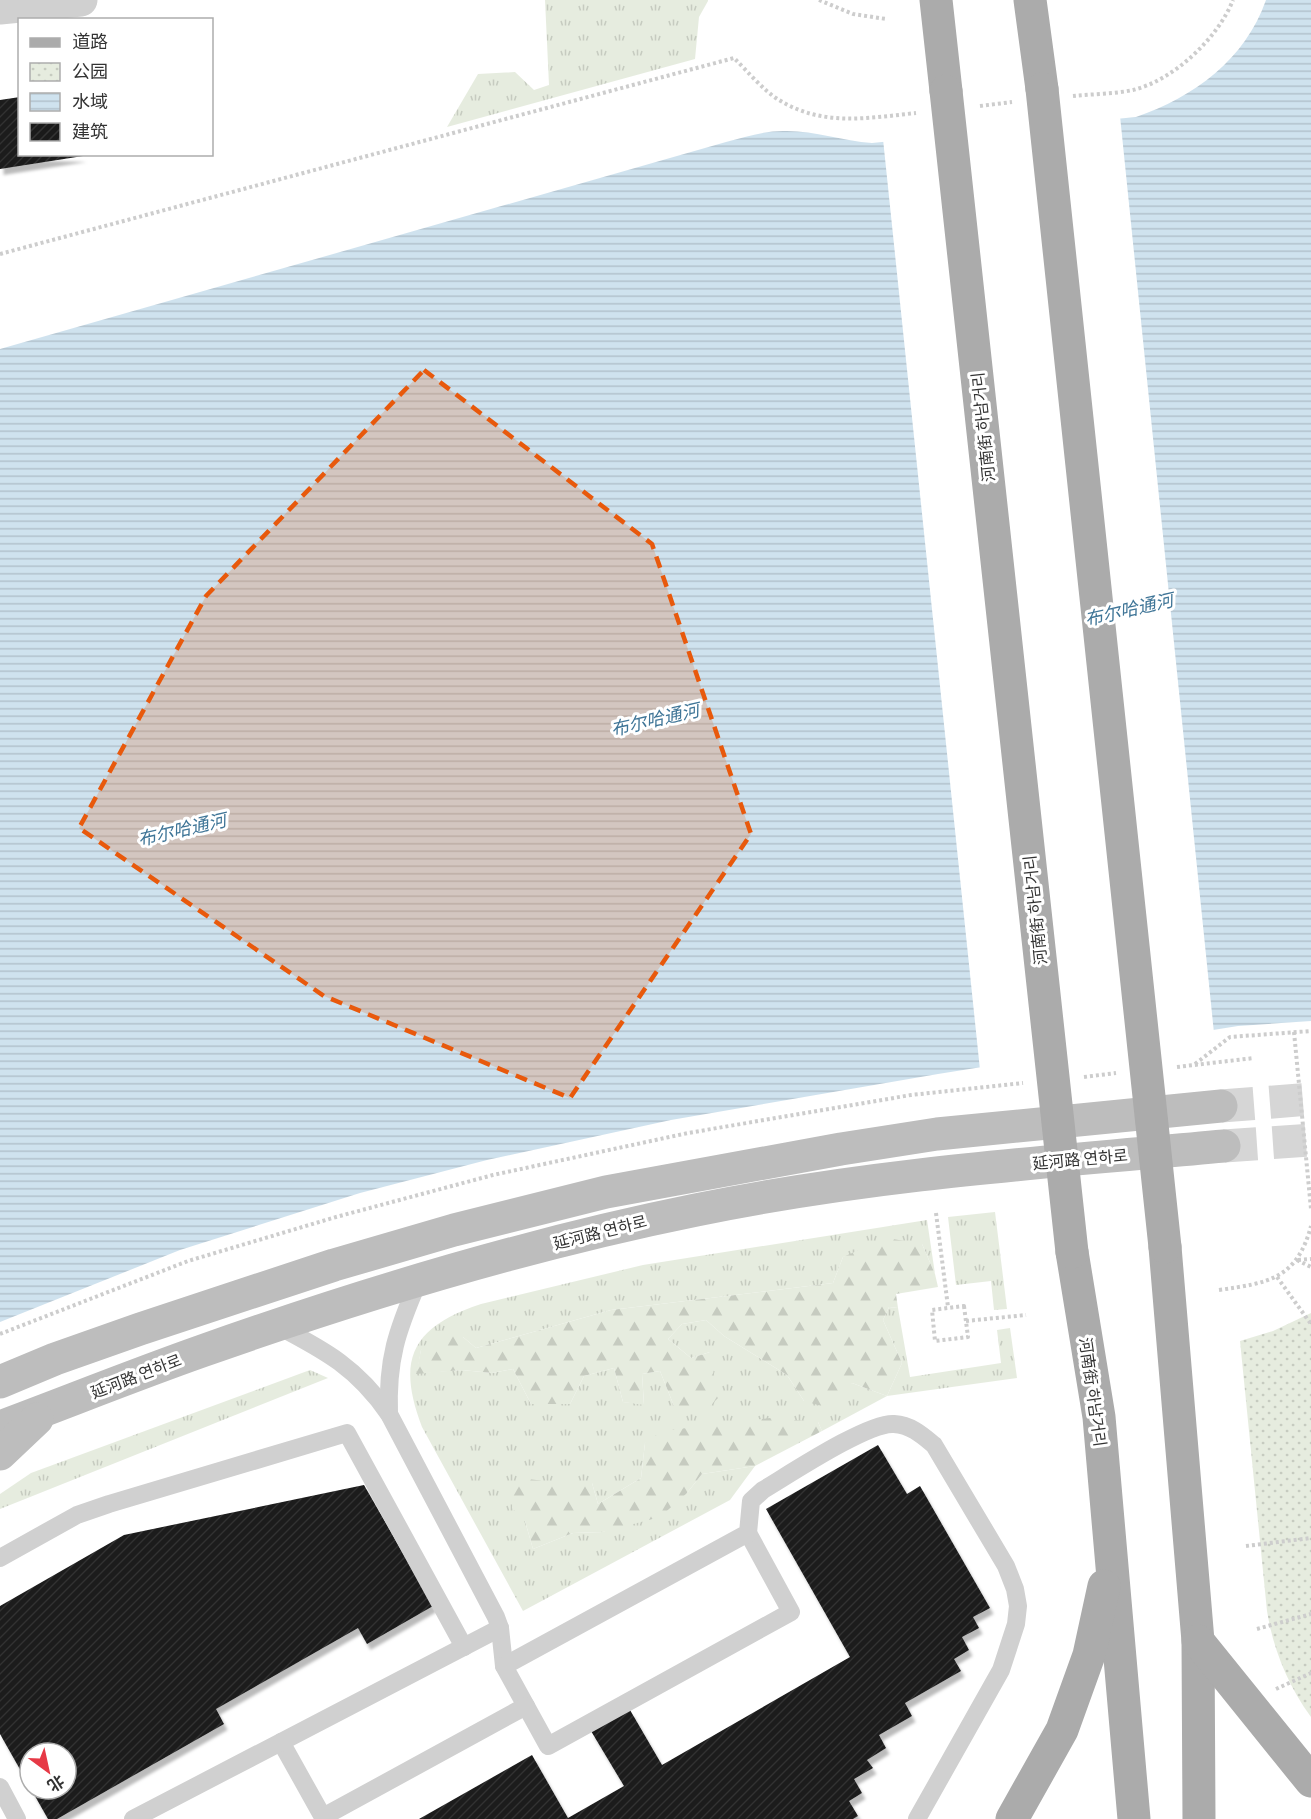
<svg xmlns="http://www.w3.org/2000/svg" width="1311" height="1819" font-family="'PT Sans Narrow','Noto Sans SC','Noto Sans KR',sans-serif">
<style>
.grass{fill:url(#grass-tufts)}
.forest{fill:url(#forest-firs)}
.park{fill:url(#park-dots)}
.water{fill:url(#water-rules)}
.pier{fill:#fff}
.building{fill:url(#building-hatch);filter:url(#shadow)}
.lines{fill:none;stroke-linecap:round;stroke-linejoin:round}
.secondary-tunnel{stroke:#d6d6d6;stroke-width:33;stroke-dasharray:33 16;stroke-linecap:butt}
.path{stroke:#cdcdcd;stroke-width:4;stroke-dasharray:3 3;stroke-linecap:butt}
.service{stroke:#d0d0d0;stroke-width:18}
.minor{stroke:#d0d0d0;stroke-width:33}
.secondary{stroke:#bdbdbd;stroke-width:33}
.primary{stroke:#ababab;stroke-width:33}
.primary-bridge{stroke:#ababab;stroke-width:33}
.marked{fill:#e8590c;fill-opacity:0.2;stroke:#e8590c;stroke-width:4.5;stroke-dasharray:12 8;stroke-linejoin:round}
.labels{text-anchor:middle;stroke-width:6;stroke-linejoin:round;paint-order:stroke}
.street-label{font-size:16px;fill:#333;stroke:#fff}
.water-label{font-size:18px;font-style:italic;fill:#3f7597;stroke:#fff}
</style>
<defs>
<pattern id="grass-tufts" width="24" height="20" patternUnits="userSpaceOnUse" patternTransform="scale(1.5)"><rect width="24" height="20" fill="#e6ecdf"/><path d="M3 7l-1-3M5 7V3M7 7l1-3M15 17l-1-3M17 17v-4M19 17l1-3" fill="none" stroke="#c6cbc0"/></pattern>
<pattern id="forest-firs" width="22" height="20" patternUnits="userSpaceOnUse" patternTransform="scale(1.5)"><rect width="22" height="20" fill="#e6ecdf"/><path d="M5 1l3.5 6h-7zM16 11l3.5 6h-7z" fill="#c6cbc0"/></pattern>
<pattern id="park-dots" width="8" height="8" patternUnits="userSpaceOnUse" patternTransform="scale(1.5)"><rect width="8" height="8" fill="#e6ecdf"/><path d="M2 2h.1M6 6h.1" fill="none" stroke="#c6cbc0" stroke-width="1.8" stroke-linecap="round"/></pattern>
<pattern id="water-rules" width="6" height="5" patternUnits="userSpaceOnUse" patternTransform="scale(1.5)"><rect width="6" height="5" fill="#cfe2ee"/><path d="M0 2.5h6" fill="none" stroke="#b2c2cd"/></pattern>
<pattern id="building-hatch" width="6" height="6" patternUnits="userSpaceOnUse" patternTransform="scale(1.5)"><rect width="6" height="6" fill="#1a1a1a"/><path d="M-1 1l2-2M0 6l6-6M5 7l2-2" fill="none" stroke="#333"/></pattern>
<filter id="shadow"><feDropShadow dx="3.5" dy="6" stdDeviation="1.5" flood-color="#0004"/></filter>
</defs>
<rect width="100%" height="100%" fill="#fff"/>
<g class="grass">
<polygon points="545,0 708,0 708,1 699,17 695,59 447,127 478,74 515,72 534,90 549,85"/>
<polygon points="995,1212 1007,1309 994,1310 991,1281 956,1285 948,1217"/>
<path d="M927 1220 935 1274 922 1244 843 1257 833 1283 611 1310 476 1348 463 1337 421 1350 417 1373 462 1370 492 1373 513 1369 531 1404H570L584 1376 614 1368 623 1402 644 1404 642 1374 660 1371 674 1406 710 1352 691 1358 668 1339 682 1324 706 1320 724 1336 787 1375 804 1401 852 1383 887 1396 902 1363 883 1320 889 1307 898 1308 910 1377 1001 1363 997 1330 1010 1328 1017 1378 887 1396 822 1431 818 1422 645 1443 641 1478 598 1504 592 1483H561L525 1521 533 1549 573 1533 603 1532 687 1493 702 1474 755 1466 730 1500 523 1611 422 1427C396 1359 412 1327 481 1304L643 1265Z"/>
<polygon points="310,1370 328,1378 0,1509 0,1494 31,1473"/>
</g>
<g class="forest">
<polygon points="887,1238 922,1244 935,1274 938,1287 896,1294 898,1308 889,1307 883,1320 902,1363 887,1396 852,1383 825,1407 804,1401 787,1375 724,1336 706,1320 682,1324 668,1339 691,1358 710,1352 718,1398 705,1411 674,1406 660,1371 642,1374 644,1405 623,1402 614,1368 584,1376 570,1404 531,1404 513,1369 492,1373 462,1370 416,1374 421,1350 438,1330 463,1337 476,1348 611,1310 833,1283 843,1257"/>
<polygon points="770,1418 818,1422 822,1431 755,1466 702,1474 687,1493 660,1517 603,1532 573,1533 533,1549 525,1521 512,1508 513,1486 528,1479 561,1483 592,1483 598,1504 641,1478 645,1443 662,1431"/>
</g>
<path class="park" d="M1311 1313V1717C1288 1685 1273 1649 1267 1611L1240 1341 1273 1331Z"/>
<path class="water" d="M1266 0H1311V1021L1238 1026 938 1074 671 1120 487 1160 360 1193 180 1250 0 1322V349L726 142C746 137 766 130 787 131 815 131 843 141 872 143L1136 117C1194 97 1245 60 1266 0Z"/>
<polygon class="pier" points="1120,116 1214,1033 980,1070 883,139"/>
<g class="building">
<polygon points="20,97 20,154 83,156 0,169 0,100"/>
<polygon points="878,1445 907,1494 920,1486 990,1608 973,1617 979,1628 962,1637 969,1650 954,1659 961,1671 905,1703 912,1716 879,1735 886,1748 867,1760 873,1768 854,1779 862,1793 849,1801 858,1816 853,1819 419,1819 532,1755 568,1818 624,1786 591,1731 630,1710 662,1765 850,1657 766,1509"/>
<polygon points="364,1485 433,1606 367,1644 358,1628 216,1709 224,1724 57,1819 48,1819 31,1789 66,1789 66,1753 30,1753 30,1787 0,1734 0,1606 124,1535"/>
</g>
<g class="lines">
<g class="secondary-tunnel">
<polyline points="1221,1106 1311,1099"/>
<polyline points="1224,1146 1311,1140"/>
</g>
<g class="path">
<polyline points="819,0 853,14 886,19"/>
<path d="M1073 96C1092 94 1114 94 1133 90 1174 80 1218 38 1233 0"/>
<polyline points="980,106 1012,102"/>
<path d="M0 254 734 58C747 71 764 91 779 100 823 127 868 118 916 113"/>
<polyline points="1294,1032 1311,1209"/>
<polyline points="1195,1064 1230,1037 1311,1031"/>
<polyline points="1177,1067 1254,1058"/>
<polyline points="1084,1077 1116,1073"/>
<polyline points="936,1213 948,1307"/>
<polyline points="1297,1260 1311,1267"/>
<polyline points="1298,1260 1311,1259"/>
<polyline points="1277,1277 1311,1324"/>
<path d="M1219 1290C1268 1283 1297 1279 1311 1226"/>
<polygon points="964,1306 968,1337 935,1341 932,1310"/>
<polyline points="966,1321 1026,1315"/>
<polyline points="0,1334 188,1261 336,1217 493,1175 688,1133 911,1095 1023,1083"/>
<polyline points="1246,1546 1311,1538"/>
<polyline points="1257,1629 1311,1614"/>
<polyline points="1276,1689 1311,1673"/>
</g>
<g class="service">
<path d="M278 1326C326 1351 357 1368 389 1414L496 1617 500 1628 504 1666 548 1746 791 1612 748 1533"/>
<path d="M389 1414C387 1359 397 1331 418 1282"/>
<polyline points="0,1558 77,1515 109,1504 347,1433 464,1647"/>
<path d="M504 1666 748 1533 751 1501 763 1490C790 1474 868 1422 894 1424 911 1425 922 1435 934 1445L1006 1566 1015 1589 1018 1606 1016 1624 1001 1670 917 1819"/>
<polyline points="281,1742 324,1819"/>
<polyline points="0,1787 17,1819"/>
<polyline points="323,1817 526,1706"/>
<polyline points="133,1819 500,1628"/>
</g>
<polyline class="minor" points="0,8 81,0"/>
<g class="secondary">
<polyline points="0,1382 55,1359 140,1329 334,1265 454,1230 606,1192 841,1149 937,1134 1221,1106"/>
<path d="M0 1427C67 1402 134 1375 202 1351 363 1294 528 1244 696 1210 870 1174 1048 1162 1224 1146"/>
<polyline points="0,1454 37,1419"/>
</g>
<g class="primary">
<polyline points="936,0 946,91"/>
<polyline points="1030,0 1042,89"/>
<polyline points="1165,1247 1198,1641 1199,1819"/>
<polyline points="1072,1252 1099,1417 1134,1819"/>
<polyline points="1198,1641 1311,1781"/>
<polyline points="1012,1819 1062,1730 1089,1655 1104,1586"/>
</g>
<g class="primary-bridge">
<polyline points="1042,89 1165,1247"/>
<polyline points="946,91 1072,1252"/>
</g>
</g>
<path class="marked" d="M424 370 652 544 751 834 570 1098 324 996 79 828 206 596Z"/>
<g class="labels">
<g class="street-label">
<text transform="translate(983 427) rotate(-96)" y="6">河南街 하남거리</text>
<text transform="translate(1035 910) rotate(-96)" y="6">河南街 하남거리</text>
<text transform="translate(1080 1159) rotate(-5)" y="6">延河路 연하로</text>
<text transform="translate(600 1232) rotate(-14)" y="6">延河路 연하로</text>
<text transform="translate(136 1376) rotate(-21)" y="6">延河路 연하로</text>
<text transform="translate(1093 1392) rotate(82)" y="6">河南街 하남거리</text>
</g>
<g class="water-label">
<text transform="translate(1129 610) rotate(-13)" y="6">布尔哈通河</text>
<text transform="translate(655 720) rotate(-13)" y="6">布尔哈通河</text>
<text transform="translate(182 830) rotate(-13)" y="6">布尔哈通河</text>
</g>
</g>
<rect x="18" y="18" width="195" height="138" fill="#ffffff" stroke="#adadad" stroke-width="1.5"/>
<rect x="30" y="38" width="30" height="9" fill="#ababab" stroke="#adadad" stroke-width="1.5"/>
<text x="72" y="48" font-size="18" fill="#333333">道路</text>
<rect x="30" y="63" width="30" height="18" fill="url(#park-dots)" stroke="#adadad" stroke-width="1.5"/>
<text x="72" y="78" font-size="18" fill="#333333">公园</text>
<rect x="30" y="93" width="30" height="18" fill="url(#water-rules)" stroke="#adadad" stroke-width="1.5"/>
<text x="72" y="108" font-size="18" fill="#333333">水域</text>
<rect x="30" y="123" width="30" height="18" fill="url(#building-hatch)" stroke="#adadad" stroke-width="1.5"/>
<text x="72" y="138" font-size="18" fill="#333333">建筑</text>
<g transform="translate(48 1771) rotate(147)"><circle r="28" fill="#ffffff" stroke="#adadad" stroke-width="1.5"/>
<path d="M0-4.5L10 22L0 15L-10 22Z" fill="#e63946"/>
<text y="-9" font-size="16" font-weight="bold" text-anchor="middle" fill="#333333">北</text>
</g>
</svg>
